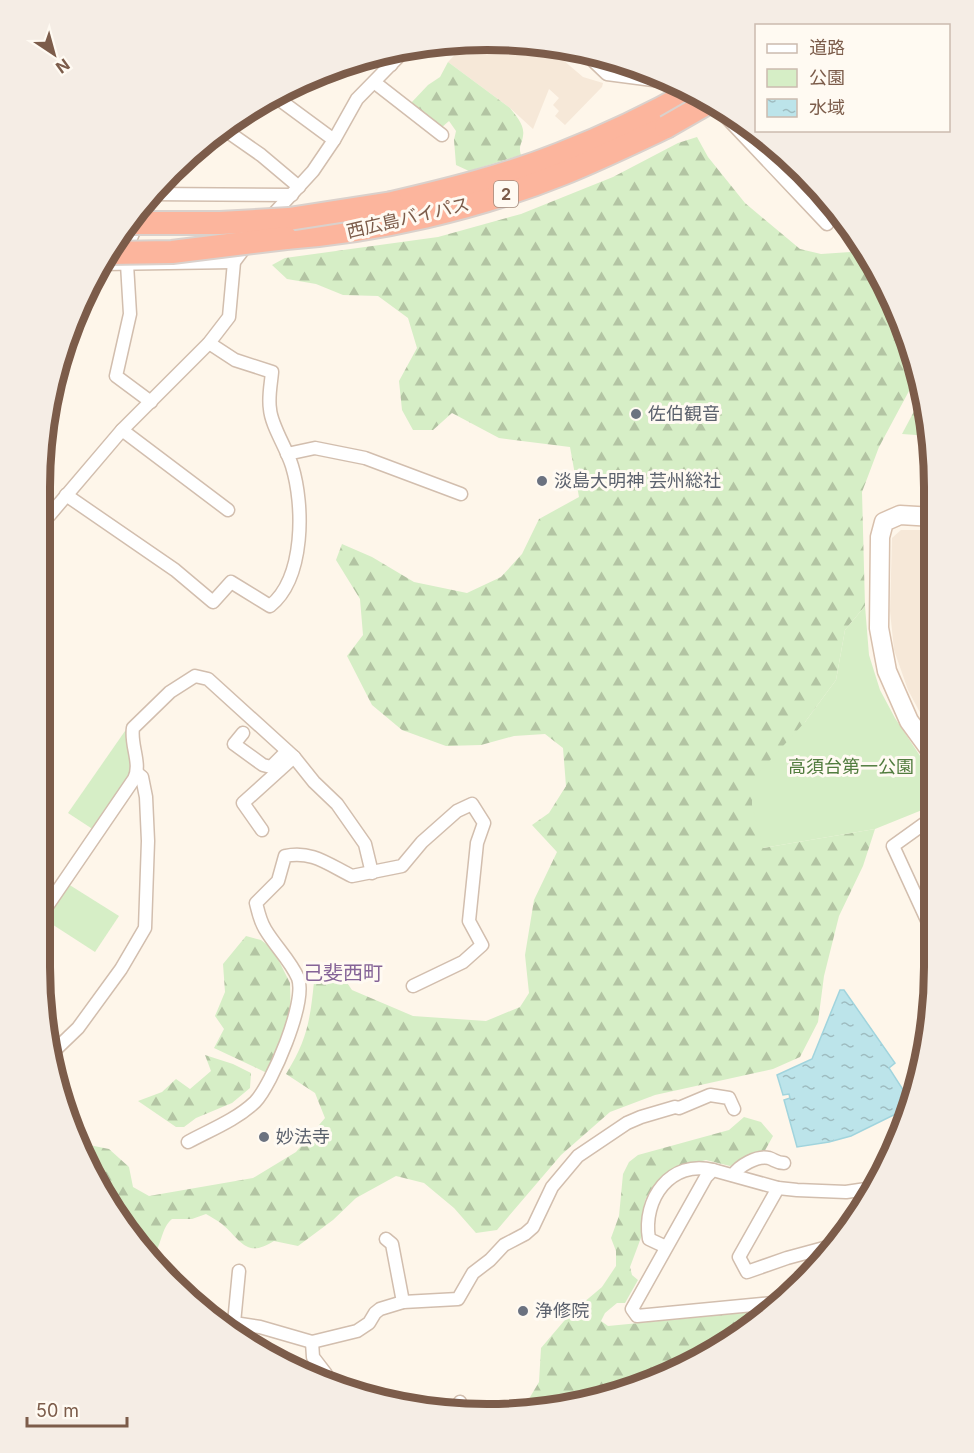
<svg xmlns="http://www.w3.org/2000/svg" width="974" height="1453" font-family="Inter,'Noto Sans JP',sans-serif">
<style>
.residential{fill:#f6e8d8}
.forest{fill:url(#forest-firs)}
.park{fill:#d6eec6}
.water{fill:url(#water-ripples);stroke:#a1d4dd;stroke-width:1.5}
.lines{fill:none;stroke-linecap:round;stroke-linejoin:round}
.street-casing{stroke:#d2beae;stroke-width:15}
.secondary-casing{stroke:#d8c0ad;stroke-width:21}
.highway-casing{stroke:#dad1cc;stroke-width:26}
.street{stroke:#fff;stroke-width:12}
.secondary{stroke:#fff;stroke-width:18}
.highway{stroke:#fcb59d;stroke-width:22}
.highway-bridge-casing{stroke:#dad1cc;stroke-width:26;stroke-linecap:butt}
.highway-bridge{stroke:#fcb59d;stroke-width:22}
.worship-dot{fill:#6b7280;stroke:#fffaf2;stroke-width:2}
.labels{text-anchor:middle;stroke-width:6;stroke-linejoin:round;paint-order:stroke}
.shield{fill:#fffaf2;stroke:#a38b7c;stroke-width:1.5}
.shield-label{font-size:16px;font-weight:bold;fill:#7c5c4a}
.street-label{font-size:18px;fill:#7c5c4a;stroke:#fffaf2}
.worship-label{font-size:18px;fill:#5b616d;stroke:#fffaf2;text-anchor:start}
.park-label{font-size:18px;fill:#517c3e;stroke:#fffaf2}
.neighbourhood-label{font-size:20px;fill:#856397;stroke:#fffaf2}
.rim{fill:none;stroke:#7c5c4a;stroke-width:8}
</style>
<defs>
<pattern id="forest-firs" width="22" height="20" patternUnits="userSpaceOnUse" patternTransform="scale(1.5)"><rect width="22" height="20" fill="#d6eec6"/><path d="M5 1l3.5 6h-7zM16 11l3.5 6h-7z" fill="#b3c4a3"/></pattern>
<pattern id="water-ripples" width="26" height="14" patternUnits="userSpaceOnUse" patternTransform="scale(1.5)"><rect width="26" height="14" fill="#bce4ea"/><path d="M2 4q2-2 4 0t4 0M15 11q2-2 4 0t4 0" fill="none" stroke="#9ebcc0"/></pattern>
</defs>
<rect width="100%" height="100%" fill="#fef6ea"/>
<g class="residential">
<polygon points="469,40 546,43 566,48 570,52 563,60 583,77 603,83 602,87 565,125 555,116 559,111 553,105 559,98 549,89 533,129 510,108 448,62"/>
<polygon points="901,530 934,530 933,737 908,690 894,650 890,611 892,538"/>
</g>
<g class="forest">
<path d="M448 62 510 108C516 116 525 125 523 136 522 144 518 146 521 155L469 171 456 165 454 140 456 131 449 121 441 128 411 103 428 85 440 77Z"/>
<path d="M697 137 708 157 745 203 800 249 821 254 865 251 889 289 915 358 917 376 879 447 862 492 865 606 845 630 836 680 805 722 763 848 875 829 863 866 839 916 824 976 818 1022 800 1057 773 1069 655 1095 610 1112 561 1155 497 1230 476 1233 454 1208 424 1183 396 1176 356 1198 333 1220 298 1246 274 1241C246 1259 241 1240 222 1224 217 1220 211 1217 206 1214L192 1219H172C161 1228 162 1245 153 1256L115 1215 79 1143 109 1149 129 1167 133 1187 149 1196 253 1178 296 1152 325 1118 315 1093 286 1074C307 1040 310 1021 314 982L334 964 352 990 413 1016 486 1021 520 1007 529 993 525 955 534 900 557 852 532 825 549 813 566 786 563 748 545 734 514 736 481 745 446 746 402 730 372 705 347 656 363 635 360 599 336 560 342 544 372 557 414 582 467 593 501 577 522 554 539 519 579 497 570 447 499 438 452 413 433 430H413L402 410 399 381 417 348 408 318 378 296 343 295 316 284 287 279 272 265 285 258 438 237 521 214 613 177 678 143Z"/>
<polygon points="923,389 930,436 902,434 919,402"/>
<polygon points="246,936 261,940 273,949 290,983 291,1021 267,1073 214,1048 224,1029 215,1016 225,992 223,964"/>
<polygon points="205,1055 233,1064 251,1073 250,1088 232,1103 196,1118 184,1127 176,1127 138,1101 162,1092 176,1079 190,1089 211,1071"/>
<polygon points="744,1117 761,1122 773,1136 763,1154 730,1166 706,1160 684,1166 660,1178 645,1200 642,1235 630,1267 632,1275 638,1280 625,1303 617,1303 605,1313 601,1321 608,1326 763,1311 711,1354 575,1405 523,1409 539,1382 541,1348 570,1314 602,1287 616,1266 616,1251 611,1238 619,1216 623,1174 629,1162 638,1155 729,1130"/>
</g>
<g class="park">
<polygon points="865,606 869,655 880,690 895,718 932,774 932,806 875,829 763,848 752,805 752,780 805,722 836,680 845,630"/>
<polygon points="125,731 127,732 132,771 94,830 68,813"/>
<polygon points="68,884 119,916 95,952 44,919"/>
</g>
<polygon class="water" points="840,990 844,990 895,1063 889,1068 909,1099 906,1109 851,1136 829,1142 797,1147 784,1100 790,1098 789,1094 783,1095 777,1075 812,1059"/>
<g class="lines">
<defs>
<g id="street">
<polyline points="584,52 607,74 676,83"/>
<polyline points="372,54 391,65"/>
<polyline points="374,82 442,135"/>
<polyline points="273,95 334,140"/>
<polyline points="709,99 827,224"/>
<polyline points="221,127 261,155 299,187"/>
<polyline points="150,192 129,243 127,264 130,314 116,376 151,402"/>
<polyline points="148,194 292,195"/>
<polyline points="268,220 313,171 334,140 357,99 406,49"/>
<polyline points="102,264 234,262"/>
<polyline points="122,430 228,510"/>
<polyline points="287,454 315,448 365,458 461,494"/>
<path d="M66 495 175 570 213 602 231 582 270 606C305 578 304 505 292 466 287 449 271 425 270 409 268 397 271 384 272 372L235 360 209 343"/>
<polyline points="42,524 122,430 209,343 229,317 234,262 249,242"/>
<polyline points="243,733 234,744 263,765 271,767 287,751"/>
<polyline points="262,830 243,803 294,757"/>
<path d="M39 918 134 779C142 764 130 745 133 728L170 692 195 676 208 679 294 757 314 782 337 804 365 844 372 873"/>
<polyline points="932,931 893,846 932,818"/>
<polyline points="53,1052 78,1028 121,969 145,928 148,841 146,797 142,777 137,773"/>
<path d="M188 1142C210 1130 236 1120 255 1102 272 1084 307 1002 298 978 290 960 275 946 265 929 260 921 258 911 256 903L278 881 285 856C312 850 329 865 352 876L402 866 422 842 457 811 472 804 484 823 477 843 469 921 482 945 463 962 413 986"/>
<path d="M733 1175C739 1166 757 1155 769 1158 775 1160 777 1163 784 1163"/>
<polyline points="778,1188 739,1257 747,1272 787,1258 835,1245"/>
<polyline points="386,1239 392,1244 403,1302"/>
<path d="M666 1247 649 1239C642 1199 671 1159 713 1170"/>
<polyline points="773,1303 637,1316 632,1309 706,1177 713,1170 778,1188 797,1190 846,1192 873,1188"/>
<polyline points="234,1323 239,1271"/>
<polyline points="218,1324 234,1323 260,1327 312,1342 357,1331 369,1323 375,1313 380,1309 403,1302 458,1299 473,1273 490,1260 504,1245 525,1234 533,1227 552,1187 578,1156 627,1123 641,1117 675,1107 679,1108 710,1095 729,1098 734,1109"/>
<polyline points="312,1342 313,1357 326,1374 324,1382"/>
<polyline points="459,1413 460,1402"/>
</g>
<polyline id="secondary" points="933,754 909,721 887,671 879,628 880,537 884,522 900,515 934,517"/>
<g id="highway">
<path d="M392 203C448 190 505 176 560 154 606 136 650 115 693 91"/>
<path d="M286 238C378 231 475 209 562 174 597 160 632 143 666 127"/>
</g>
</defs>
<use href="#street" class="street-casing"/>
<use href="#secondary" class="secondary-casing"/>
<use href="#highway" class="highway-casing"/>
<use href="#street" class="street"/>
<use href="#secondary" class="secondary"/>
<use href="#highway" class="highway"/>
<defs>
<g id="highway-bridge">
<polyline points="666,127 713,100"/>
<polyline points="129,223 220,223 289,219 392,203"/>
<polyline points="109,253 172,252 286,238"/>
</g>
</defs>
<use href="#highway-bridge" class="highway-bridge-casing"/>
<use href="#highway-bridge" class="highway-bridge"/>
</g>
<g class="worship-dot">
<circle cx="636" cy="414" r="6"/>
<circle cx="542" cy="481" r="6"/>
<circle cx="264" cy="1137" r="6"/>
<circle cx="523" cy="1311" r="6"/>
</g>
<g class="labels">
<rect class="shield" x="494" y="181" width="24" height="26" rx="4.5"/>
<g class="shield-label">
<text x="506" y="200">2</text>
</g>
<g class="street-label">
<text transform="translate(408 218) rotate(-13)" y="6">西広島バイパス</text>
</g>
<g class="worship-label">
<text x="648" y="420">佐伯観音</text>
<text x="554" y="487">淡島大明神 芸州総社</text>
<text x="276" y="1143">妙法寺</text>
<text x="535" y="1317">浄修院</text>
</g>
<g class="park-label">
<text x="851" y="773">高須台第一公園</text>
</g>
<g class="neighbourhood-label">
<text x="343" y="980">己斐西町</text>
</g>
</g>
<path d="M0 0H974V1453H0ZM487 50H487A437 437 0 0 1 924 487V967A437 437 0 0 1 487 1404H487A437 437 0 0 1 50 967V487A437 437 0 0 1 487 50Z" fill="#f5ede5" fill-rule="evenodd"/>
<path class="rim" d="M487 50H487A437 437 0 0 1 924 487V967A437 437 0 0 1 487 1404H487A437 437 0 0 1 50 967V487A437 437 0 0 1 487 50Z"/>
<rect x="755" y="24" width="195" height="108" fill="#fffaf2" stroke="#cbbbaf" stroke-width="1.5"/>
<rect x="767" y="44" width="30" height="9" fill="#ffffff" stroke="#cbbbaf" stroke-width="1.5"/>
<text x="809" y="54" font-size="18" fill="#7c5c4a">道路</text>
<rect x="767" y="69" width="30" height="18" fill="#d6eec6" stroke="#cbbbaf" stroke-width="1.5"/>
<text x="809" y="84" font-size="18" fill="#7c5c4a">公園</text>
<rect x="767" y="99" width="30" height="18" fill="url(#water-ripples)" stroke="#cbbbaf" stroke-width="1.5"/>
<text x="809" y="114" font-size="18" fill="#7c5c4a">水域</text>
<g transform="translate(54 54) rotate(144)" stroke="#fffaf2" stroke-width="4.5" paint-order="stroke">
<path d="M0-4.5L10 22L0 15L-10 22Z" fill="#7c5c4a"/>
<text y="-9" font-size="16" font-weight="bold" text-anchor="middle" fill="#7c5c4a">N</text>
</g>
<path d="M27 1417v9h100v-9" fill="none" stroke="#7c5c4a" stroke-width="3"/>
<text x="36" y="1417" font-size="18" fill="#7c5c4a" stroke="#fffaf2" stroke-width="4.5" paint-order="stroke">50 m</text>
</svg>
